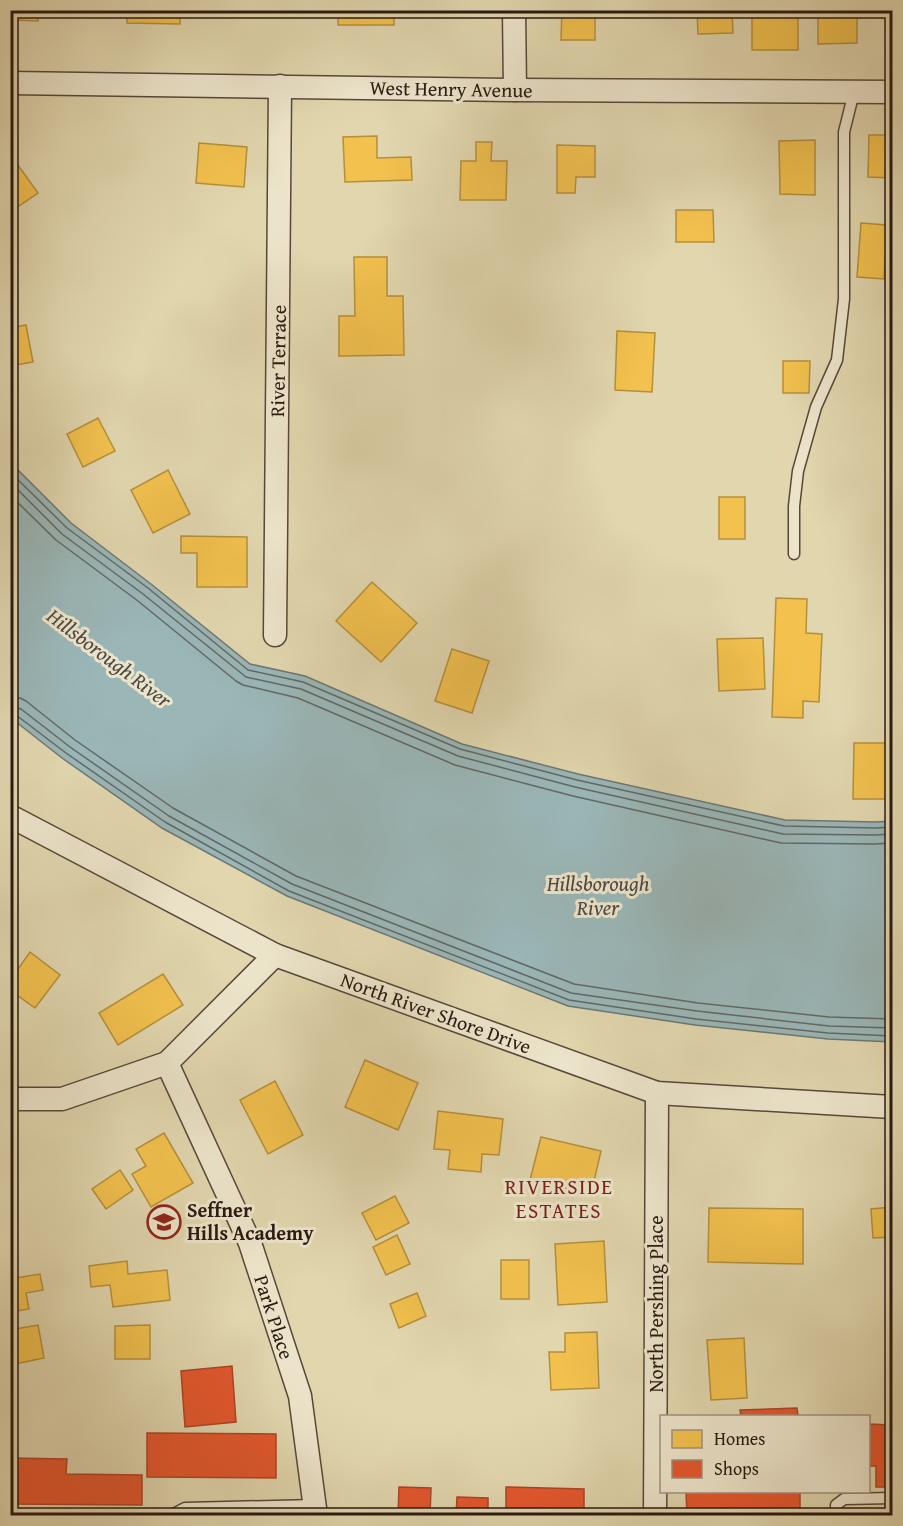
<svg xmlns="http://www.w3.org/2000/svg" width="903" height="1526" font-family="'Gentium Book Plus',serif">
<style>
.water{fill:#9ab6b7;stroke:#6d7775;stroke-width:1.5}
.homes{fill:#f2c14e;stroke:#b68f3c;stroke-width:1.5}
.shops{fill:#e4572e;stroke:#ac4426;stroke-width:1.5}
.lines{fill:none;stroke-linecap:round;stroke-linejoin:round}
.shore{stroke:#626864;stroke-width:1.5}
.service-casing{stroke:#584839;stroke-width:13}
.minor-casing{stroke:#584839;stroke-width:25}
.service{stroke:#ece4ca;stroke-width:10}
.minor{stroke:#ece4ca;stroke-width:22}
.labels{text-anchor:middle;stroke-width:6;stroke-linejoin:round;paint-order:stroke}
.street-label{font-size:20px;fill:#2a1912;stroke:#ece4ca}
.poi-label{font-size:20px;font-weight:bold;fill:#2a1912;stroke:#ece4ca;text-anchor:start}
.water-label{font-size:21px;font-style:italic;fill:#4c4844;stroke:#ece4ca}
.neighbourhood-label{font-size:21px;letter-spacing:1.5px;fill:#7a1f14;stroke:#ece4ca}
</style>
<rect width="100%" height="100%" fill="#e1d6ae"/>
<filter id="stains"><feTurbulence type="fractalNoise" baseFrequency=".00333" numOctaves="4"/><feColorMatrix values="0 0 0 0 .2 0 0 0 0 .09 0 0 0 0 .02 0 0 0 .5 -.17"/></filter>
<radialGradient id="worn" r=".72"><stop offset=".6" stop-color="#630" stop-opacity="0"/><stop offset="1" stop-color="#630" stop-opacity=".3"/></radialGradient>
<polygon class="water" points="11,463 71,523 151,584 250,664 305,676 462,744 578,774 785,820 876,822 892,821 892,1042 828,1039 695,1025 568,1006 287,896 162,828 62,758 11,718"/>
<g class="homes">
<polygon points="10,10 38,10 38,21 10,20"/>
<polygon points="127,10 180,10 180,24 127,23"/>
<polygon points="228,10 298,10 298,14 228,13"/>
<rect x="338" y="10" width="56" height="15"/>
<polygon points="562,10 595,10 595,40 561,40"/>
<polygon points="697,10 732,10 733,33 698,34"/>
<rect x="752" y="10" width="46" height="40"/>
<polygon points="818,10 857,10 857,43 818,44"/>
<rect x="887" y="10" width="5" height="33"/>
<polygon points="869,135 892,135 892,178 868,177"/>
<polygon points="377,136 377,158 411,157 412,180 345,182 343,137"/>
<polygon points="815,140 815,195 780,194 779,141"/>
<polygon points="476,142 492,142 491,161 507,161 506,200 460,200 461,161 476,161"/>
<polygon points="199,143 247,147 244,187 196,183"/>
<polygon points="557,145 595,146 595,177 576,177 575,193 557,193"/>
<polygon points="10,154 38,193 10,212"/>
<polygon points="676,210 713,210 714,242 676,242"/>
<polygon points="861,223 887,225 884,279 857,277"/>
<polygon points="354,257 387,257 387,296 403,296 404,355 339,356 339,316 355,316"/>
<polygon points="26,325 33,362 10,366 10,328"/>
<polygon points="617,331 655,333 652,392 615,390"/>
<polygon points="783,361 810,361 809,393 783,393"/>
<polygon points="98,418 115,451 83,467 67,434"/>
<polygon points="168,470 190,514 153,533 131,490"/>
<rect x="719" y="497" width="26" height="42"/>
<polygon points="181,536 247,537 247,587 197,587 197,553 181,553"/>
<polygon points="372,582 417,623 381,662 336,621"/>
<polygon points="776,598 807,599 806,633 822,634 819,702 803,701 803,718 772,717"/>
<polygon points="763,638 765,689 719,691 717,639"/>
<polygon points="452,649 489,661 472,713 435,701"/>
<polygon points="854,743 892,743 892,799 853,799"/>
<polygon points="30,952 60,975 35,1008 10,990 10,963 18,969"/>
<polygon points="163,974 183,1005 118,1045 99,1013"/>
<polygon points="365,1060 418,1083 398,1130 345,1107"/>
<polygon points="275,1081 303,1135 268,1154 240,1100"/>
<polygon points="438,1111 503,1119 499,1155 482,1154 481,1172 448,1169 450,1150 434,1149"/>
<polygon points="164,1133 193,1183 151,1207 132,1174 146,1166 136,1149"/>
<polygon points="541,1137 601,1151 591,1194 530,1180"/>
<polygon points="120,1170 133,1190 106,1209 92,1189"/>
<polygon points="395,1196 409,1223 376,1240 362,1213"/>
<polygon points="892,1207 892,1237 873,1238 871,1209"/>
<polygon points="709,1208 803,1209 803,1264 708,1262"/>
<polygon points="397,1235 410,1264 386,1275 373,1247"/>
<polygon points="604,1241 607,1302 558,1305 555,1244"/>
<rect x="501" y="1260" width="28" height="39"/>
<polygon points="127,1261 128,1274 167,1270 170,1300 113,1307 110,1285 91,1287 89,1266"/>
<polygon points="40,1274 43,1290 26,1293 29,1309 10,1312 10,1279"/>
<polygon points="417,1293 426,1316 399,1328 390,1304"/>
<polygon points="38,1325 44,1358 10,1365 10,1330"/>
<polygon points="150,1325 150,1359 115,1359 115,1326"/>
<polygon points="597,1332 599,1388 551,1390 549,1352 565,1352 565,1333"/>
<polygon points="744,1338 747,1398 711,1400 707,1340"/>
<rect x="887" y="1349" width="5" height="17"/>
</g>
<g class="shops">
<polygon points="232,1366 236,1422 185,1427 181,1371"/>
<polygon points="797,1408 798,1416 741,1416 740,1410"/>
<polygon points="868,1424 892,1425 892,1487 876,1487 876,1466 868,1466"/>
<polygon points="147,1433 276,1434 276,1478 147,1477"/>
<polygon points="10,1458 67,1459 66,1474 142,1475 142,1505 10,1504"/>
<polygon points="399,1487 431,1488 430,1516 398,1516"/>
<polygon points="506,1487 584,1489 584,1516 506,1516"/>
<polygon points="686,1492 800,1492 800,1513 687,1516"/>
<polygon points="457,1497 488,1498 488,1516 456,1516"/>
</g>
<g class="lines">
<g class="shore">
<polyline points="10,472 67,528 148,588 248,670 303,682 460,749 577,780 784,826 876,828 892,827"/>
<polyline points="10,482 62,534 143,594 246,677 301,689 458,756 575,787 783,834 876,835 892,834"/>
<polyline points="10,495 56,540 138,601 236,681 243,685 298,698 455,765 573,796 781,843 875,844 892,843"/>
<polyline points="10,697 20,698 26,701 75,740 173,808 296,876 574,984 698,1003 829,1017 892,1019"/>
<polyline points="10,706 21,709 70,747 169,816 292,884 571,993 697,1011 829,1026 892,1028"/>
<polyline points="10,713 16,715 66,753 165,822 289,891 569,1000 696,1019 828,1033 892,1036"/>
</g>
<defs>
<g id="service">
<polyline points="794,554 794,506 798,471 816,407 837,360 844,299 844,132 854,92"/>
<polyline points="170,1516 185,1508 315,1505"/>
<polyline points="836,1516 836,1505 844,1499 892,1498"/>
</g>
<g id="minor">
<polyline points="514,10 515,90"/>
<polyline points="10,83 515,90 892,92"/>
<polyline points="275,635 280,86"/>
<polyline points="10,816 275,955 657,1093 892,1107"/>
<polyline points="167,1063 250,1243 300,1396 316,1516"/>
<polyline points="10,1099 62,1099 167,1063 275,955"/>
<polyline points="655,1516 657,1093"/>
</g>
</defs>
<use href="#service" class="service-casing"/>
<use href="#minor" class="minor-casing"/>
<use href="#service" class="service"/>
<use href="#minor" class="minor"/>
</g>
<defs>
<symbol id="school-ring" viewBox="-11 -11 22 22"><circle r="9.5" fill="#ece4ca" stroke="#8f2418" stroke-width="1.5"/><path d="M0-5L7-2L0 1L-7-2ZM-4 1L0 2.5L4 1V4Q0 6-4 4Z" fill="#8f2418"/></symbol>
</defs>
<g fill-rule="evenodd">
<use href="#school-ring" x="145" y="1203" width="38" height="38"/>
</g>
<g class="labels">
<g class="street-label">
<text transform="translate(451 89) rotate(1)" y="7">West Henry Avenue</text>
<text transform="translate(278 361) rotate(-89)" y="7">River Terrace</text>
<text transform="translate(436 1013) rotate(20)" y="7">North River Shore Drive</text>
<text transform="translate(656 1304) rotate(-90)" y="7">North Pershing Place</text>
<text transform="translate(274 1317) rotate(72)" y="7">Park Place</text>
</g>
<g class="poi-label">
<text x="187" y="1217">Seffner<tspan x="187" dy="23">Hills Academy</tspan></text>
</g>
<g class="water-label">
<text transform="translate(109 658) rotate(37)" y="7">Hillsborough River</text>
<text x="598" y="891">Hillsborough<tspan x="598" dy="24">River</tspan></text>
</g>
<g class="neighbourhood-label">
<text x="559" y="1194">RIVERSIDE<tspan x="559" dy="24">ESTATES</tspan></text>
</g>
</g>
<rect width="903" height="1526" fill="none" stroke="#e1d6ae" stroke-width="36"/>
<rect x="12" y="12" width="879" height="1502" fill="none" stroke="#2a1912" stroke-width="3"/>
<rect x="18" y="18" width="867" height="1490" fill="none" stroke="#2a1912" stroke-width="1.5"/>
<rect x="660" y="1415" width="210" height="78" fill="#ece4ca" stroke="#9e9380" stroke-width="1.5"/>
<rect x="672" y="1430" width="30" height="18" fill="#f2c14e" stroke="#9e9380" stroke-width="1.5"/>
<text x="714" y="1445" font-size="18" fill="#2a1912">Homes</text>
<rect x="672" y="1460" width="30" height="18" fill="#e4572e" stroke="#9e9380" stroke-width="1.5"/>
<text x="714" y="1475" font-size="18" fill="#2a1912">Shops</text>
<rect width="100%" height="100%" filter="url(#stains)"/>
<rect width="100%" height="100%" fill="url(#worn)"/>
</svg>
